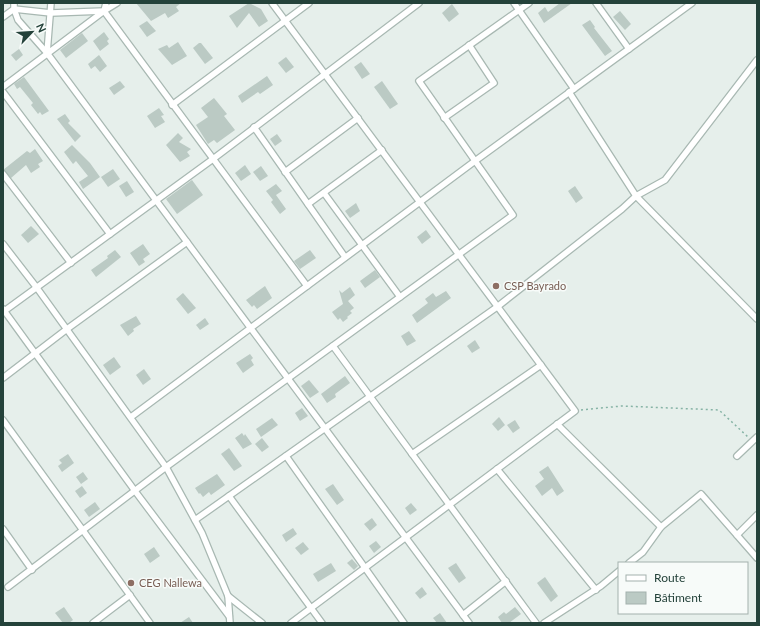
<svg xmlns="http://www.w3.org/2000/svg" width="760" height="626" font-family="Lato,sans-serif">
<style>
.building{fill:#bbcac4}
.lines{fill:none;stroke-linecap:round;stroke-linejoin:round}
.minor-casing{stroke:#a8b8b2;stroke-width:8}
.path{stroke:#86b3a5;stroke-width:1.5;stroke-dasharray:2 3;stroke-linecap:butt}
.minor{stroke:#fff;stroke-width:5.5}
.education-dot{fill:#8d6e63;stroke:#f7fbf9;stroke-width:1.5}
.labels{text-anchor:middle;stroke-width:3;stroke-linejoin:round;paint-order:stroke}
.education-label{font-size:11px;fill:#785e54;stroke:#f7fbf9;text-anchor:start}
</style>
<rect width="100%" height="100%" fill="#e6efeb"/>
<g class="building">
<polygon points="136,3 181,3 176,7 179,11 168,18 165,13 151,21"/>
<polygon points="249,3 261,9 268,21 259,27 249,13 237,28 229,16"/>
<polygon points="560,3 572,3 544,23 538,13 545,7 548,12"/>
<polygon points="452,4 459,14 449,22 442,13"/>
<polygon points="620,11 631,24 625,30 613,17"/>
<polygon points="590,20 595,27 594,28 612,51 605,56 582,25"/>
<polygon points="147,21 156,31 147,37 139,26"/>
<polygon points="104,32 109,39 107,41 109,44 100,51 93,41"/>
<polygon points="82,33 88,41 66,58 60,50"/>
<polygon points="178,42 187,56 172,65 158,49 167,45 169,48"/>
<polygon points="199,43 201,43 213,58 205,64 193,48"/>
<polygon points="19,49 23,55 16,61 11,55"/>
<polygon points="99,55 107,66 100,72 95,66 91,69 88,64"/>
<polygon points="286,57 294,67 286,73 278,63"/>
<polygon points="361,62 370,74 362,79 354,67"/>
<polygon points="267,76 273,85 260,94 258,92 242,103 238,96"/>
<polygon points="24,77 49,111 42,115 40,112 38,114 31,105 33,103 20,87 17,89 14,84"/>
<polygon points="120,81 125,87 114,95 109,88"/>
<polygon points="382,81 398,104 390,109 374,87"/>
<polygon points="214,98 227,114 224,116 235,130 217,143 214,140 208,144 196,125 208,117 201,108"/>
<polygon points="159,108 164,115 161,116 165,122 155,128 147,116"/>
<polygon points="65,114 70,121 68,123 81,136 75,142 57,119"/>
<polygon points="178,133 183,138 179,142 191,149 187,152 190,156 180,162 166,145"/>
<polygon points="277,134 282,141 275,146 270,139"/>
<polygon points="72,145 90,163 100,177 83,189 79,182 88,176 76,161 73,164 64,152"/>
<polygon points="35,149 43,161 38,164 40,167 31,173 26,165 11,178 3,170 27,151 30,153"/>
<polygon points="245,165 251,174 241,181 235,173"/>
<polygon points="261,166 268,176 260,181 253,172"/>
<polygon points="113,169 120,179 108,187 101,177"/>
<polygon points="192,180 203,195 177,214 166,199"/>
<polygon points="127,181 134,192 126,197 119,186"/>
<polygon points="276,184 282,191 276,195 286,209 280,214 271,202 273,200 266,191"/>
<polygon points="575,186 583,198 576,203 568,191"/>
<polygon points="356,203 360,211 350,218 345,211"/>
<polygon points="31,226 39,234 28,243 21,235"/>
<polygon points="426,230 431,237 422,244 417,237"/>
<polygon points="143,244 150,254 143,259 145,262 139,266 130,253"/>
<polygon points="115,250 121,257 96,277 91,270 108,258 107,256"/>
<polygon points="310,250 316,258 300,269 294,261"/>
<polygon points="375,270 380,277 365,288 360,281"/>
<polygon points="265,286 272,298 257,309 254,305 252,307 246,300"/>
<polygon points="350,287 355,295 348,301 354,308 350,311 352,313 347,317 348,318 343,322 340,318 338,320 332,312 343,304 339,290 342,293"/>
<polygon points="446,291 451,298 417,323 412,315 428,303 425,299 433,293 436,297"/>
<polygon points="183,293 196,308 188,314 176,299"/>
<polygon points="136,316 141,324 133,329 134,331 128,336 120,325"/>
<polygon points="205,318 209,324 200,330 196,325"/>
<polygon points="409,331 416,341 407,346 401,336"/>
<polygon points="475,340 480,348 472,353 467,346"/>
<polygon points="250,354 253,358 251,360 254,365 243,373 236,363"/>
<polygon points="114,357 121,367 110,375 103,365"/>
<polygon points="144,369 151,379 143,385 136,375"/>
<polygon points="345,376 350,383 335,394 336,397 327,403 321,394"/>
<polygon points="309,380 319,392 310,398 301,386"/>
<polygon points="302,408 308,416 300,421 295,413"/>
<polygon points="499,417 505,425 498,431 492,424"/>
<polygon points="272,418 278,425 261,437 256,429"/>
<polygon points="515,420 520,428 513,433 507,425"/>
<polygon points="242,433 244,436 245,434 252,444 243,449 235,438"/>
<polygon points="262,438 269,447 262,452 255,444"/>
<polygon points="229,448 242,466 234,471 221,454"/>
<polygon points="68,454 74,463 62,472 58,466 62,463 59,460"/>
<polygon points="548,466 564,491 557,496 552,488 542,496 535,486 544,479 539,472"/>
<polygon points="83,472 88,479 81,484 76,477"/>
<polygon points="217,474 225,485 211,495 209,492 203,497 200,493 199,494 195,488"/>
<polygon points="333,484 344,500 337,505 325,489"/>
<polygon points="82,486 87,493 80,498 75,491"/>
<polygon points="95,502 100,509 89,517 84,510"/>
<polygon points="411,503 417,510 410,515 405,508"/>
<polygon points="372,518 377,525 370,531 364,524"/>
<polygon points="293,528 297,534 286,542 282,535"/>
<polygon points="376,541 381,547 374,553 369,546"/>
<polygon points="303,542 309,549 301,555 295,548"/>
<polygon points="154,547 160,556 150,563 144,554"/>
<polygon points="352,559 358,566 354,570 347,563"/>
<polygon points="331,563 336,571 318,582 313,574"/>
<polygon points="456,563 466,578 459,583 448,568"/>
<polygon points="545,577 558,596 551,602 537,583"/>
<polygon points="422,587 427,594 420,599 415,593"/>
<polygon points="64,607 73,620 69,623 63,623 55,613"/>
<polygon points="515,607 521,614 509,623 502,623 498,617 504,612 506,614"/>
<polygon points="440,613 447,623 437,623 433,618"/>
<polygon points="189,617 193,623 180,623"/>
</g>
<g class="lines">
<defs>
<g id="minor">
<polyline points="106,3 104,11 307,286"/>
<polyline points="272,3 575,411 291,623"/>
<polyline points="514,3 574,89"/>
<polyline points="596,3 629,49"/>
<polyline points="104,11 51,13 14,9 18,20 47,53 469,623"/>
<polyline points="3,17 14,9 14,3"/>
<polyline points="47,53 51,3"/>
<polyline points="3,87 104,11 117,3"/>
<polyline points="3,92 110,234"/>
<polyline points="569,92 636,196 757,319"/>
<polyline points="172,105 309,3"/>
<polyline points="444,118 494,83 469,45"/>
<polyline points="254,127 345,257"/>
<polyline points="285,172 358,118"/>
<polyline points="3,174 71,263"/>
<polyline points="324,193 400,297"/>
<polyline points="308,204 382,150"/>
<polyline points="3,244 37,288 166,467 202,533 228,596 230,623"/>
<polyline points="3,309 135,491 229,616"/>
<polyline points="3,312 213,159 419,3"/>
<polyline points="333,346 536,623"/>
<polyline points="3,378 67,329 187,242"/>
<polyline points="131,417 475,161 692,3"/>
<polyline points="3,420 150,623"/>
<polyline points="557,424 661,527"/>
<polyline points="412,454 541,365"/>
<polyline points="286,456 404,623"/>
<polyline points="737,456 757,437"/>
<polyline points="497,469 596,590"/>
<polyline points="229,496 322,623"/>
<polyline points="195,520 497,307 622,209 636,196 665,180 757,60"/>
<polyline points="3,529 32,570"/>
<polyline points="737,535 757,515"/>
<polyline points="629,563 643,552 661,527 701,494 757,558"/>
<polyline points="8,587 166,467 513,215 419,81 529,3"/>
<polyline points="228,596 262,623"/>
<polyline points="463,615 506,581"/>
<polyline points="93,623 130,595"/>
<polyline points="544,623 601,586 619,571"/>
</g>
</defs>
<use href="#minor" class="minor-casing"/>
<polyline class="path" points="581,410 622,406 719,410 748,437"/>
<use href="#minor" class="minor"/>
</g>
<g class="education-dot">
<circle cx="496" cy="286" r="4"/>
<circle cx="131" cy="583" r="4"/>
</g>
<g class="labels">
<g class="education-label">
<text x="504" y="290">CSP Bayrado</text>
<text x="139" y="587">CEG Nallewa</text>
</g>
</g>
<rect width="760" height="626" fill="none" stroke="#24423a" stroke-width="8"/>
<rect x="618" y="562" width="130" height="52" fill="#f7fbf9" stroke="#a3b1ad"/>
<rect x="626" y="575" width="20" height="6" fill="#ffffff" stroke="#a3b1ad"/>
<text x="654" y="582" font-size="12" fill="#24423a">Route</text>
<rect x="626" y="592" width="20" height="12" fill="#bbcac4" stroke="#a3b1ad"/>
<text x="654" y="602" font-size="12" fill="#24423a">Bâtiment</text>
<g transform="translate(32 32) rotate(65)" stroke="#f7fbf9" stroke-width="3" paint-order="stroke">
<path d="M0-3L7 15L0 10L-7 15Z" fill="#24423a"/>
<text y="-6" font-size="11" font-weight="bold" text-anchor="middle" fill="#24423a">N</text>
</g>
</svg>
